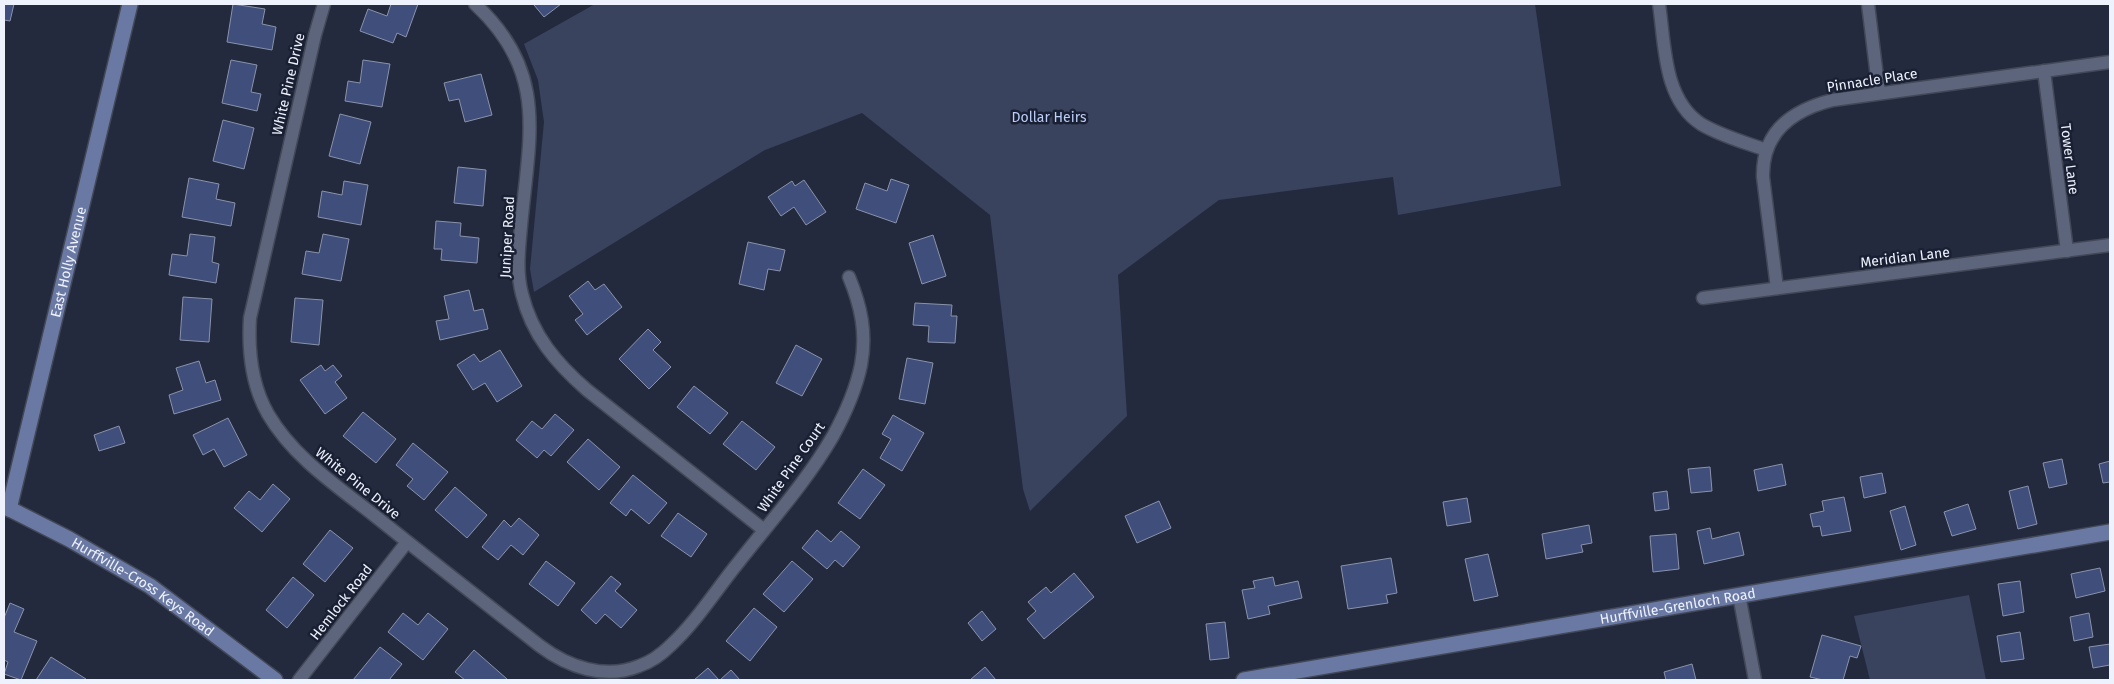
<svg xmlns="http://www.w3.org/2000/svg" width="2114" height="684" font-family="'Fira Sans',sans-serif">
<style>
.green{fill:#39435e}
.building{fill:#3f4e7a;stroke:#8a93ab}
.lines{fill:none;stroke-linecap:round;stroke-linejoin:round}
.street-casing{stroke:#424857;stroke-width:15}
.secondary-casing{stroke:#424857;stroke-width:18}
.street{stroke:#5c657b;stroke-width:12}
.secondary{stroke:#6a79a3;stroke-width:15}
.labels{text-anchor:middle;stroke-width:5;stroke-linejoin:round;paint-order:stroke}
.street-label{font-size:14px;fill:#eef2fd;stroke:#1a2033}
.park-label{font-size:14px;fill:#bccdf8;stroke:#1a2033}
</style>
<rect width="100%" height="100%" fill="#232a3d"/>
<g class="green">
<polygon points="595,4 1535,4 1561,186 1398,215 1393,177 1219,200 1118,275 1127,416 1030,511 1023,489 990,215 862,113 765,150 534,292 530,269 544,122 538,80 524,44"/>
<polygon points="1969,595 1986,680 1870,680 1854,616"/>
</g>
<g class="building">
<polygon points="4,4 14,4 10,21 4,20"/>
<polygon points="233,4 265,9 262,24 276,27 272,50 227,42"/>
<polygon points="391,4 418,4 406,37 397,33 393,43 360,31 368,9 387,16"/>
<polygon points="535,4 561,4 544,17 534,5"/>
<polygon points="231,60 257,65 251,92 261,94 257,111 222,103"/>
<polygon points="363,60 390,64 382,107 345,101 348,81 360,83"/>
<polygon points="481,74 492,115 465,122 459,99 449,101 444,83"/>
<polygon points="340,114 371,122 360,164 329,156"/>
<polygon points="223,120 254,128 244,169 213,161"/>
<polygon points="458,167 486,170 483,206 454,203"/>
<polygon points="189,178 219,184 216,199 235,203 231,226 182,217"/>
<polygon points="891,179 909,185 896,223 856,209 865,183 887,191"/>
<polygon points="804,180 826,212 806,225 794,207 781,216 768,197 792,181 795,186"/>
<polygon points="344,181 368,185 361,225 318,217 322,191 342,195"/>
<polygon points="436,221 461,223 460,236 479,238 477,263 441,260 442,249 434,249"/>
<polygon points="190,234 215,237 212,262 219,264 216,283 169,275 172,254 187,256"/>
<polygon points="323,234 349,239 341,281 302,274 306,251 319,253"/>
<polygon points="933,235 946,276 922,284 909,243"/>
<polygon points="748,242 785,250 780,271 768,269 764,290 739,284"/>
<polygon points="588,281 595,290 604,284 622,307 587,335 575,320 583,314 569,296"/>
<polygon points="469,290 474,311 483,309 488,329 440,340 436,321 449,319 444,296"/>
<polygon points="183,297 212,299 209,342 180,340"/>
<polygon points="295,298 323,300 319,345 291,342"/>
<polygon points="915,303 952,305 951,316 957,316 955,343 928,342 929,326 913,325"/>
<polygon points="648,329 661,342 653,350 671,367 649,389 619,359"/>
<polygon points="796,345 822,359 802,396 776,383"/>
<polygon points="500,350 522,386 497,402 485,383 473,390 457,365 474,354 480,362"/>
<polygon points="907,358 933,363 925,404 899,399"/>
<polygon points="199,361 206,383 215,380 221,400 174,414 169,395 183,390 176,368"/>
<polygon points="321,365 325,371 333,365 342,376 335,382 347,398 325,414 300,380"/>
<polygon points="694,386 728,413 710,434 677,407"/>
<polygon points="363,412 396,439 376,463 343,436"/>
<polygon points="555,414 574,430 551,456 544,450 537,458 516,440 532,421 542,429"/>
<polygon points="893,415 924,433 902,471 880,458 891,439 882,434"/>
<polygon points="228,418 247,455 224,467 214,449 203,455 193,435"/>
<polygon points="742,421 775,447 756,470 723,444"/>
<polygon points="119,426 125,443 99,451 94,435"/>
<polygon points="588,439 620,467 599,490 567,462"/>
<polygon points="413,443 448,472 424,500 407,486 413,479 396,465"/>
<polygon points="2062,459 2067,484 2049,488 2043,463"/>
<polygon points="2110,461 2110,482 2103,483 2099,464"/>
<polygon points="1782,464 1786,485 1758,491 1754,470"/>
<polygon points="1710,467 1712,491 1691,493 1688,469"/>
<polygon points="863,469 885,485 860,519 838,503"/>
<polygon points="1882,473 1886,493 1864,498 1860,477"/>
<polygon points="633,475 667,503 649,524 631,509 626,516 610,503"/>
<polygon points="273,484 290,499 262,532 234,508 249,491 260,500"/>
<polygon points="2028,486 2037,524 2018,529 2009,491"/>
<polygon points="455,487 487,515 467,538 435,510"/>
<polygon points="1667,491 1669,509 1655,511 1653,493"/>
<polygon points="1844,497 1851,531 1822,536 1820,526 1813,527 1810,514 1824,511 1822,501"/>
<polygon points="1467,498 1471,522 1447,526 1443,502"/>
<polygon points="1159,501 1171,528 1137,543 1125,516"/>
<polygon points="1968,504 1976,529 1952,536 1944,512"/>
<polygon points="1905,506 1916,545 1901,550 1890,511"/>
<polygon points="678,513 707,534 691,557 661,536"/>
<polygon points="519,518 539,535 523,555 511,545 498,560 482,547 504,520 511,527"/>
<polygon points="1589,525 1592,543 1581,545 1583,552 1546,559 1542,534"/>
<polygon points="1710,528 1712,539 1739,532 1744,555 1704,564 1697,531"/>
<polygon points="330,530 353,548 325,582 303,564"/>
<polygon points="817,530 831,542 841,531 860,547 843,567 835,560 827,569 802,548"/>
<polygon points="1676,534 1679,569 1653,572 1650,536"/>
<polygon points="1488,554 1498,596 1474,601 1465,559"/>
<polygon points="1391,558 1397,593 1386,595 1388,603 1348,609 1341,566"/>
<polygon points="546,561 575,583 558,606 529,584"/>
<polygon points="792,561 813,579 784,612 763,594"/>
<polygon points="2100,568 2105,591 2076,598 2071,574"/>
<polygon points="1074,573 1094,597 1044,639 1027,619 1036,611 1028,602 1046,587 1051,593"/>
<polygon points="611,576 621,584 615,591 637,610 621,628 605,614 596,624 581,610"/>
<polygon points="293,577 314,595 287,628 266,610"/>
<polygon points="1273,577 1275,586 1298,581 1302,598 1268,606 1270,614 1248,619 1242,590 1255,588 1253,581"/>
<polygon points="2020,581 2024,612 2003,616 1998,584"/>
<polygon points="10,603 24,609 14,632 37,641 21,680 4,674 8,662 4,660 4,618"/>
<polygon points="754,608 777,627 750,661 726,641"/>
<polygon points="982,611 996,629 982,641 968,623"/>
<polygon points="403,613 418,625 428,613 448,629 423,660 388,632"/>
<polygon points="2089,613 2093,637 2074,641 2070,617"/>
<polygon points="1225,622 1229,658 1210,660 1206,624"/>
<polygon points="2020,632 2024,659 2001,662 1997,636"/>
<polygon points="1822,635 1861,646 1857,658 1850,656 1843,680 1823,680 1810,677"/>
<polygon points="2110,644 2110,665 2093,668 2089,647"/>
<polygon points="380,647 402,664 389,680 353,680"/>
<polygon points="474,650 507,679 506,680 465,680 455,672"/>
<polygon points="51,657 86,679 85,680 36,680"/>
<polygon points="1692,664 1696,680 1666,680 1664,672"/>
<polygon points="985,667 996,680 970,680"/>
<polygon points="708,668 719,680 694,680"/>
<polygon points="731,670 740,680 720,680"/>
</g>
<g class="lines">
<defs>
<g id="street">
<path d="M324 4 315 35 250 318C248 351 252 386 268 414 293 457 337 486 375 516 430 560 485 603 540 646 568 667 605 680 639 666 651 662 662 654 671 645 696 622 716 590 738 563 770 522 807 481 833 436 845 414 856 389 861 365 867 333 861 306 849 277"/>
<path d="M475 4C549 72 529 137 521 226 519 249 516 271 522 294 532 335 556 363 587 390L764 530"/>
<path d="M1659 4C1665 44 1663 99 1701 124 1721 136 1744 142 1766 150"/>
<polyline points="1868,4 1879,93"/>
<polyline points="2044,71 2067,251"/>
<path d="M1777 288 1763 177C1762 132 1792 110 1833 100L2110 62"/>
<polyline points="1703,298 2110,245"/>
<polyline points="1739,595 1755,680"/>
<polyline points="299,680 407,542"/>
</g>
<g id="secondary">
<path id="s1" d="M4 506 69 539 150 586 275 680"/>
<path id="s2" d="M9 509 130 4"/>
<path id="s3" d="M1244 680 2110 532"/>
</g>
</defs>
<use href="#street" class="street-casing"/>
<use href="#secondary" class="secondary-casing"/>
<use href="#street" class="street"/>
<use href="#secondary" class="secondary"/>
</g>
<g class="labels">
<g class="street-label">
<text transform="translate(1872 80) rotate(-9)" y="5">Pinnacle Place</text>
<text transform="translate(288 84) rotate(-77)" y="5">White Pine Drive</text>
<text transform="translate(2070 159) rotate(83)" y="5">Tower Lane</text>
<text transform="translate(507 237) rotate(-87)" y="5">Juniper Road</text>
<text transform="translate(1905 257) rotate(-7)" y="5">Meridian Lane</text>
<text dy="5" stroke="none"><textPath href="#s2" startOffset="254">East Holly Avenue</textPath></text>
<text transform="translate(791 467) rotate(-55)" y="5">White Pine Court</text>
<text transform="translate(358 483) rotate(39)" y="5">White Pine Drive</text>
<text dy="5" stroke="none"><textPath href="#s1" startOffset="161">Hurffville-Cross Keys Road</textPath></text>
<text transform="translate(341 602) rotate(-52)" y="5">Hemlock Road</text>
<text dy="5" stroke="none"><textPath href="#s3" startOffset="440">Hurffville-Grenloch Road</textPath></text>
</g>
<g class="park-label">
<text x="1049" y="122">Dollar Heirs</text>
</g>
</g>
<rect width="2114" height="684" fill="none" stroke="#eef2fd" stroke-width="10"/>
</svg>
